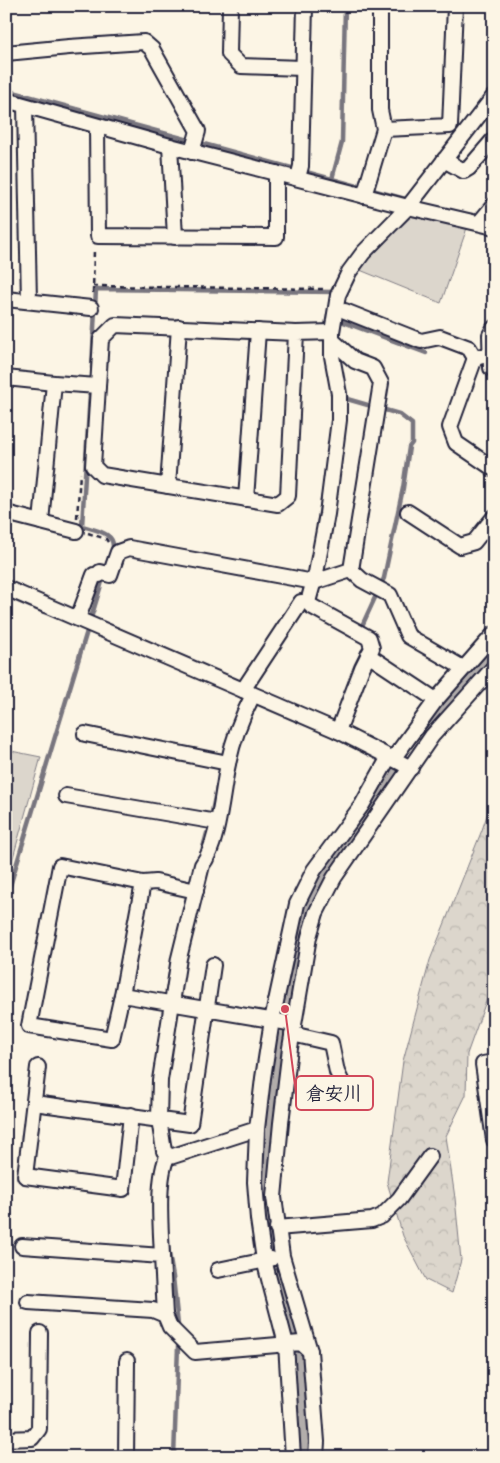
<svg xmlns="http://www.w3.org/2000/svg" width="500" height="1463" font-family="'Patrick Hand','Klee One',sans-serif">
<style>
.green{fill:#dcd6cc;stroke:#7f7c84}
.forest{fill:url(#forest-crowns);stroke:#7f7c84}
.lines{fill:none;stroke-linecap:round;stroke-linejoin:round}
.stream{stroke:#78757e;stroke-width:4.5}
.river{stroke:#b2adab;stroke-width:28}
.minor-casing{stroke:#22223b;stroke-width:18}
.path{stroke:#22223b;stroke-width:2.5;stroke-dasharray:5 4;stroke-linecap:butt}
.minor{stroke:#fcf5e5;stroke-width:14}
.leader{fill:none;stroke:#d1495b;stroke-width:2}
.callout-dot{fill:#d1495b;stroke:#fcf5e5;stroke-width:2}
.callout{fill:#fcf5e5;stroke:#d1495b;stroke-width:2}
.callout-label{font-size:19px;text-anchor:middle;font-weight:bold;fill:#22223b}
</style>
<defs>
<pattern id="forest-crowns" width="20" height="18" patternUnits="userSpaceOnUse" patternTransform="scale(1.25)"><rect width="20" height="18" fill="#dcd6cc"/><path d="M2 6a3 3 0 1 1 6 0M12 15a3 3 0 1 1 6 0" fill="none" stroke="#bcb7b0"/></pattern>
</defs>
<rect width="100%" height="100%" fill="#fcf5e5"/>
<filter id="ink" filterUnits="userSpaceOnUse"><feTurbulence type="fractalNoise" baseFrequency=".02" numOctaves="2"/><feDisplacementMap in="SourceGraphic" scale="10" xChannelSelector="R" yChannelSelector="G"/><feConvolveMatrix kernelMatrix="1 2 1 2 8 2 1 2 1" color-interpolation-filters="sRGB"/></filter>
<g filter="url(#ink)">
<g class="green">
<polygon points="428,214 468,225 441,303 360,270 373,253 412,216"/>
<polygon points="6,750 41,757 9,872 6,872"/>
</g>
<polygon class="forest" points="494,795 494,979 467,1054 466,1095 446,1136 455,1198 461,1260 452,1293 426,1280 403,1236 387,1182 403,1061 430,960 482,830"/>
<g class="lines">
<g class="stream">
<polyline points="6,90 409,200"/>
<polyline points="332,179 342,142 345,6"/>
<polyline points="425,196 430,189"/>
<polyline points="338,320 426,353"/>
<polyline points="92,368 96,289 336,292"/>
<polyline points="345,392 347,399 399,414 412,424 412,443 409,447 403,488 384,578 361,628 358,626"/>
<path d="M90 393 82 526C95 530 118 533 112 551"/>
<polyline points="318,525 323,495"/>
<polyline points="6,596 44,612"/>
<polyline points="391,767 396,770"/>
<polyline points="212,812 217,787"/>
<polyline points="201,855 207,833"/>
<polyline points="6,899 104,575"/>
<polyline points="262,1133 269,1131"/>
<polyline points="168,1247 173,1277 178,1325"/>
<polyline points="174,1457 178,1346"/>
</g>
<g class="river">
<polyline points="432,720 494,649"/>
<polyline points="303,1457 296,1337 276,1260 267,1201 269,1131 285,1009 304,915 311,895 328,867 362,822 397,768"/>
</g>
<defs>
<g id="minor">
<polyline points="230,6 229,54 241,66 303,68"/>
<polyline points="6,53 69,47 144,42 152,49 198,131 192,152"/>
<polyline points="6,100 170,146 408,207 494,227"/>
<polyline points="25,106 29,301"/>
<polyline points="97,126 98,236 276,237 276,173"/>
<polyline points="384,129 450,126 455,6"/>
<polyline points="170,146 175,237"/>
<polyline points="444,160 464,171 469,168 494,139"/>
<polyline points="298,178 301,166 305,6"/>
<polyline points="364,196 384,129 380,110 380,6"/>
<polyline points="479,223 494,205"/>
<polyline points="6,299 91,308"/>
<polyline points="345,311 421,341 440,337 469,348 475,358 491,354"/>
<polyline points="494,328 490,335 491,368 494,370"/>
<polyline points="296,333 288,496 278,504 102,475 93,466 101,339 115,325 296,333 332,332"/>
<polyline points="475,358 450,427 456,443 494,469"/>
<polyline points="6,378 54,383 98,386"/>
<polyline points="168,486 179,327"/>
<polyline points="246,499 258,331"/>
<polyline points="408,512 460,546 474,542 494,517"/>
<polyline points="6,513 76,531"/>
<polyline points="41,522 54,383"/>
<polyline points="351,570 362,580 390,595 408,636 463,668"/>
<polyline points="6,588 338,731 411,768"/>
<polyline points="308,602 311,606 369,638 372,648 362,668 338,731"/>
<polyline points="78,618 94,575 99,575 100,572 110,575 118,552 129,548 314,582 351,570 381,383 373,368 355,361 333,341"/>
<polyline points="368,655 436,700"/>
<polyline points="243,690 301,602 308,602 316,573 327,514 339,420 339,394 332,356 332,332 338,295 349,272 363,253 408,207 494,96"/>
<polyline points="85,734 228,763"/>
<polyline points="393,759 436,700 494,634"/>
<polyline points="66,796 217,822"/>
<polyline points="143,883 122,995 112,1039 29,1026 60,866 143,883 156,882 196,891"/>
<polyline points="122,995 294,1024"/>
<polyline points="292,1034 331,1043 337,1072 346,1091"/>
<polyline points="494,1062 483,1064 494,1140"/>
<polyline points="38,1067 25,1176 123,1189 131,1115"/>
<polyline points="34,1103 190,1124 213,965"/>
<path d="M168 1155 164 1151 159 1119 160 1080 179 958 202 865C219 843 222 791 228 764 233 740 242 716 253 695"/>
<polyline points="168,1155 170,1157 257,1129"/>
<polyline points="277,1228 372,1220 382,1216 399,1199 430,1156"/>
<polyline points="22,1246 162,1256 165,1315"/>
<path d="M162 1256C161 1230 156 1178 168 1155"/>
<polyline points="218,1270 271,1259"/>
<polyline points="28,1302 153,1310 165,1315 170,1327 195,1352 301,1343 310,1351"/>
<polyline points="6,1439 32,1438 39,1429 40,1333"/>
<polyline points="126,1457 127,1361"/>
<polyline points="293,1457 286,1344 264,1260 258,1219 255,1182 257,1129 263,1078 272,1020 297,904 314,870 362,805 389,757"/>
<polyline points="316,1457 317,1442 310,1351 282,1256 274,1197 281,1123 290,1048 309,937 316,913 334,878 432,736 494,667"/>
</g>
</defs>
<use href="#minor" class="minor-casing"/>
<g class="path">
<polyline points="93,286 324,289"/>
<polyline points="93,293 94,249"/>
<polyline points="77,518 80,473"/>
<polyline points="88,533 106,539 108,542"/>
</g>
<use href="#minor" class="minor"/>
</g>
</g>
<path class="leader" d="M285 1009L296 1093"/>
<circle class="callout-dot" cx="285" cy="1009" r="5"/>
<rect class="callout" x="296" y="1076" width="77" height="34" rx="5"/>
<g class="callout-label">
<text x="334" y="1100">倉安川</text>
</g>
<rect width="500" height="1463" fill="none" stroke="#fcf5e5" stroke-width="25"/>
<rect x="12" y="12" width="475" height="1438" fill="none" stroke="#22223b" stroke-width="2" filter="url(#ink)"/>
</svg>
